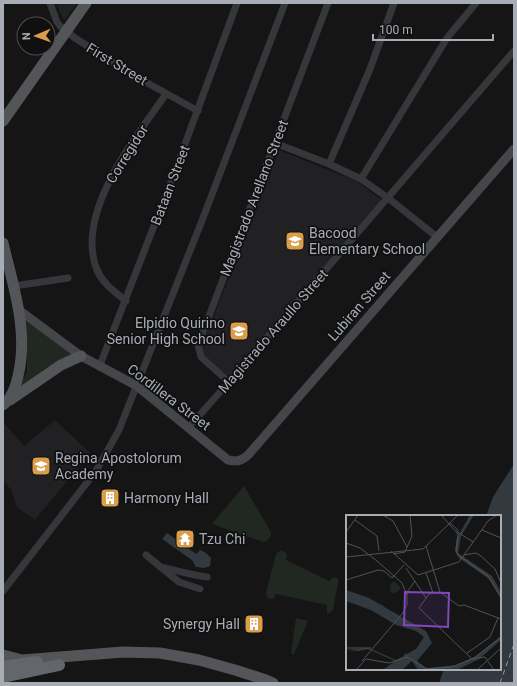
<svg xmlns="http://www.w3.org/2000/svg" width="517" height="686" font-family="Roboto,sans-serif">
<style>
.built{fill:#212123}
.green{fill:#212822}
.water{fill:#323a3f}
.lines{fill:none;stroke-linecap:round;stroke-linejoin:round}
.ferry{stroke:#849cab;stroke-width:1;stroke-dasharray:5 4;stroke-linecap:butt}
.street{stroke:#36373b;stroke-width:7}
.secondary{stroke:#45464a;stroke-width:9}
.primary{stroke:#535559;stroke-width:11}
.highway{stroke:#63666b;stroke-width:12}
.labels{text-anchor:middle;stroke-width:3.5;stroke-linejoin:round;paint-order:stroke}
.street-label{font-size:14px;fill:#a8adb5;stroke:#101011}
.poi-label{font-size:14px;fill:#a8adb5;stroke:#101011;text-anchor:start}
.inset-river{fill:none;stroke:#323a3f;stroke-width:2}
.inset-road{fill:none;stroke:#505256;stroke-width:1}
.view{fill:#8446bd;fill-opacity:0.15;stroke:#8446bd;stroke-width:2}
.inset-edge{fill:none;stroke:#a8adb5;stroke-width:2}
</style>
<rect width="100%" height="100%" fill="#151516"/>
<g class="built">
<polygon points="56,3 77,3 64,21"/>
<polygon points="279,150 356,181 382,200 232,379 203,356 201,348"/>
<polygon points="55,420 90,453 35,520 17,507 11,490 3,479 3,422 24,446"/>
</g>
<g class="green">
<polygon points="26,321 29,321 73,353 72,357 19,388 27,371 27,360 24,324"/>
<polygon points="244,486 271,532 271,536 267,541 263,542 212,524"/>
<polygon points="281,550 286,553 287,556 286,560 329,581 334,577 338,579 338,583 333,609 331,612 327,614 327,605 276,594 273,599 270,599 267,597 266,593 276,554"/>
<polygon points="296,618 308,621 294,654 291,654"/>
</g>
<g class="water">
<polygon points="514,464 514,683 439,683 444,669 500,669 500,516 486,516 493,497"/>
<polygon points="167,533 196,554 200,550 206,553 211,558 210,566 204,568 196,567 192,560 162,539"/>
</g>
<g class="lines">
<polyline class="ferry" points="500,683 514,644"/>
<g class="street">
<polyline points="50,3 57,22 60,26 75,38 133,75 198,111"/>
<polyline points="275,143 329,164 361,179 388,198 437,237"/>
<polyline points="329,164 370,69 394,3"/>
<polyline points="361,179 447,38 476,3"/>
<polyline points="14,286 68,278"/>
<path d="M126 301C115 292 103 284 97 270 74 213 136 137 166 94"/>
<polyline points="100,365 171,182 237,3"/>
<polyline points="229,382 201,357 198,345 328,3"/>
<polyline points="188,428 229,382 514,51"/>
<polyline points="146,555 179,582 200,589"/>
<path d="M160 567C176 570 191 575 207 577"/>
<polyline points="3,591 96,471 119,430 203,218 285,3"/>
</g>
<path class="secondary" d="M19 310 81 356 137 386 228 460C237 462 242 461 249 454L514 149"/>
<g class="primary">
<polyline points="3,121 86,3"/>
<path d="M3 243C13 286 29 331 18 376 16 386 12 398 3 405"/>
<polyline points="10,400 61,365 81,356"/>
<polyline points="3,655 22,660 123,652 160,653 199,660 235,670 266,680 273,683"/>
</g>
<g class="highway">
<polyline points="3,667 37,662"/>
<polyline points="3,677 59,665"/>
</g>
</g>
<defs>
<symbol id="school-square" viewBox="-11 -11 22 22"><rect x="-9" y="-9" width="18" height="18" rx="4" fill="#da9d49" stroke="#101011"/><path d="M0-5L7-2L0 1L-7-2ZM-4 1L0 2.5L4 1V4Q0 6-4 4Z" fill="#fff"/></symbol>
<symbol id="building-square" viewBox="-11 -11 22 22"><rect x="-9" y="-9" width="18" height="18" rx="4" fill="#da9d49" stroke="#101011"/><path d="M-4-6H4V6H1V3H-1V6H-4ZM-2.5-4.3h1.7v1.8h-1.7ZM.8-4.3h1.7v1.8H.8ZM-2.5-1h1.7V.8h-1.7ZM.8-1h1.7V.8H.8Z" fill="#fff"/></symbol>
<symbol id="temple-square" viewBox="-11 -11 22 22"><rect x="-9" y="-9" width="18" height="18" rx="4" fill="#da9d49" stroke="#101011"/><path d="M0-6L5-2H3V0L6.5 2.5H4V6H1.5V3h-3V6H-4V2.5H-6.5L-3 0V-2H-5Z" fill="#fff"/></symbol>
</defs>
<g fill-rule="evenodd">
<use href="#school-square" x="284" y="230" width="22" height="22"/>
<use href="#school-square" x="228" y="320" width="22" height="22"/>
<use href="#school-square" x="30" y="455" width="22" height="22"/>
<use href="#building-square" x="99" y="487" width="22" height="22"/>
<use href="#temple-square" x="174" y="528" width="22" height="22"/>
<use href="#building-square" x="243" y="613" width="22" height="22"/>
</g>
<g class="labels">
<g class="street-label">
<text transform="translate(117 64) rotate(31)" y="5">First Street</text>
<text transform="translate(127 154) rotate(-58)" y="5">Corregidor</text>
<text transform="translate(170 185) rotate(-69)" y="5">Bataan Street</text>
<text transform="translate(254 198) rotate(-69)" y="5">Magistrado Arellano Street</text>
<text transform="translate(359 306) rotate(-49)" y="5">Lubiran Street</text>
<text transform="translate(273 331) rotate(-49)" y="5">Magistrado Araullo Street</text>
<text transform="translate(169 397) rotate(37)" y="5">Cordillera Street</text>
</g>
<g class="poi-label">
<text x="309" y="238">Bacood<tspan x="309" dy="16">Elementary School</tspan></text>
<text x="225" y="328" text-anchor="end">Elpidio Quirino<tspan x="225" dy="16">Senior High School</tspan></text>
<text x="55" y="463">Regina Apostolorum<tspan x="55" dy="16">Academy</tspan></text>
<text x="124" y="503">Harmony Hall</text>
<text x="199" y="544">Tzu Chi</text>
<text x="240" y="629" text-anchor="end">Synergy Hall</text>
</g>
</g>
<g transform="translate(346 515)">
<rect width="155" height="155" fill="#151516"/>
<path d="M48 66 55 73 48 79 45 77 44 70Z" fill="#212822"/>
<path d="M124 0H128L115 21 112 38 146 61 155 77V84L143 64 113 43 109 36 111 23ZM0 75 23 83 80 116 86 128 71 146 80 153 111 150 132 140 155 121V125L133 144 111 155H72L66 146 56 155H37L49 146 22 134 13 136 0 135 23 133 50 145 58 141 59 138 61 139 70 134 78 122 70 116 50 110 25 95 0 86Z" fill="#323a3f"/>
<path class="inset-river" d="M0 82 36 91 40 98 50 104M53 145 55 154H54ZM42 155 51 147M45 155 76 134 81 128 77 118 52 106"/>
<path class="inset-road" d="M37 0 47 6 61 32M95 0 112 19 110 35 112 40 142 61 155 82M9 5 31 21 33 36M104 8 113 16M136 15 155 23M110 16 127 27M0 17 12 0M0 28 14 33 31 46 56 68 61 80M80 31 94 77 113 91 118 90 155 104M45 36 72 60 113 47 142 6 151 0M48 39 59 37 66 21 64 0M118 40 130 38 135 41 149 54 155 68M0 42 77 34 112 0M60 53 80 83M80 58 87 78M0 65 32 55 38 56 46 63 58 50M61 77 69 66M82 79 94 77M83 79 73 93 126 144 139 142 148 155M0 133H25M121 138 144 122 152 103M16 146 56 99 61 90V76M10 155 20 144 43 148 61 142 81 154 106 152 128 143 155 122M131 155 155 133"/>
<path class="view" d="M59 77 103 78 102 112 58 110Z"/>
<rect width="155" height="155" class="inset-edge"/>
</g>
<rect width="517" height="686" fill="none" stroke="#a8adb5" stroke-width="8"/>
<g transform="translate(36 36) rotate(268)"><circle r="19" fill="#101011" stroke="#4d4f53"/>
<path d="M0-3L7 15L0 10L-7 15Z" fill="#da9d49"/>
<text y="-6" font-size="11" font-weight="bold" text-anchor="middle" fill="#a8adb5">N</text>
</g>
<path d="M373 34v6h120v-6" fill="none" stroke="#a8adb5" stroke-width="2"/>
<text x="379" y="34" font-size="12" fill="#a8adb5" stroke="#101011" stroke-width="3" paint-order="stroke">100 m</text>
</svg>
